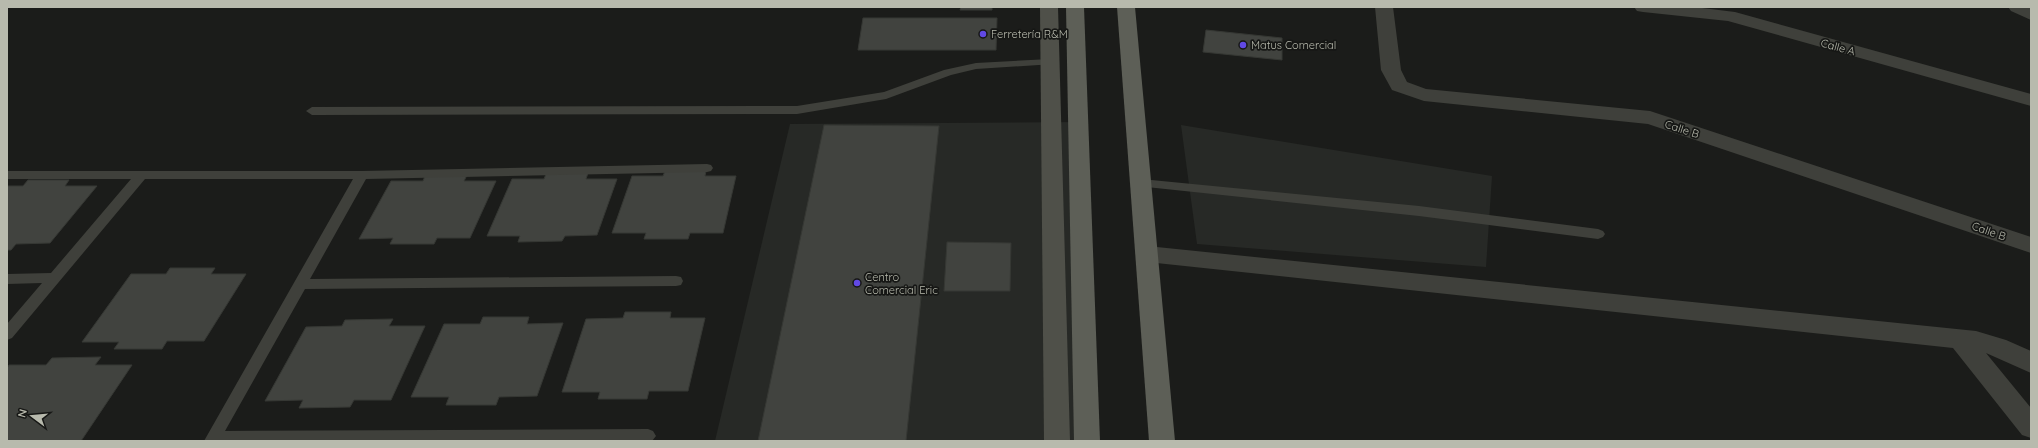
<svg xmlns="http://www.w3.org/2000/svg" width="2038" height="448" font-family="Quicksand,sans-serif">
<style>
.built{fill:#272926}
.building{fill:#41433f;stroke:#363834}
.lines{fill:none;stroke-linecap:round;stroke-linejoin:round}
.lane{fill:#3f403b;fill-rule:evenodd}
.street{fill:#3f403b;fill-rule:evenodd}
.secondary{fill:#4f5049;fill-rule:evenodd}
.primary{fill:#5d5f57;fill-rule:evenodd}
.poi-dot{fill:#6149e5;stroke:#161715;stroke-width:1.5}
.labels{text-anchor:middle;stroke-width:3.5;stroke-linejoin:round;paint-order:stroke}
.poi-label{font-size:11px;fill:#b8baad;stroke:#161715;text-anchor:start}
.street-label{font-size:11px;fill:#b8baad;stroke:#161715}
</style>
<rect width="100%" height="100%" fill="#1b1c1a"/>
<g class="built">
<polygon points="1080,122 1086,441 715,441 790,124"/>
<polygon points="1181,125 1492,176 1486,267 1197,244"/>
</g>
<g class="building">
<polygon points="961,7 992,7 992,10 960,10"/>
<polygon points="863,18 997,18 996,50 858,50"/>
<polygon points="1206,30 1282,38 1282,60 1203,52"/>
<polygon points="824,125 939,126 906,441 758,441"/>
<polygon points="665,171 706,171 705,176 736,176 723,233 690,233 688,239 644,239 646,233 612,233 632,176 663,176"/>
<polygon points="588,173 586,179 617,179 597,235 565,236 562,241 518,242 520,236 487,236 512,179 544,179 546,174"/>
<polygon points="467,175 464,181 496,181 470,238 437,238 434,244 390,244 393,238 359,239 391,181 423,181 425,176"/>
<polygon points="28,180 69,180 65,186 97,186 50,243 16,244 11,250 7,250 7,186 23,186"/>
<polygon points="947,242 1011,243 1010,291 944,291"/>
<polygon points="170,268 215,268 211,274 246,274 204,341 167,341 162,349 114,349 119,342 82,342 131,274 166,274"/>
<polygon points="625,312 671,312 670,318 705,318 688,391 649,391 647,399 598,399 600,392 562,392 586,319 623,318"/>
<polygon points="483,317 529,317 527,324 563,323 537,396 499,397 496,405 446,405 449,397 411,397 444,324 480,324"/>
<polygon points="393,319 389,326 425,326 391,400 354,400 350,407 299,408 303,400 265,401 306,327 342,326 345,320"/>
<polygon points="101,357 95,365 132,365 81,441 7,441 7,368 9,365 46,365 52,358"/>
</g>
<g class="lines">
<g class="lane">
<polygon points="1050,59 1056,62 1054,64 976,69 951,75 886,99 797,114 312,115 306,111 312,107 797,106 884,92 944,70 976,63"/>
<polygon points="707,164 711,165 713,168 711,171 707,172 366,179 310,279 676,276 681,277 683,281 681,285 676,286 305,289 225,431 648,429 653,431 656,436 652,441 204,441 353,179 145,179 12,338 7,340 7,324 42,283 7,284 7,274 51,273 131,179 7,179 7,171 362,171"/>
<polygon points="1141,179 1419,206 1598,229 1603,231 1605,234 1603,237 1598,239 1419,216 1137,186 1135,183 1137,180"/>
</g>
<g class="street">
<polygon points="1375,7 1393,7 1401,70 1407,82 1426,89 1650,111 2031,237 2031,253 1648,124 1424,101 1392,90 1381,70"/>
<polygon points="1634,7 1694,7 1735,12 2031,94 2031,106 1728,21 1643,12 1637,11"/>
<polygon points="2008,7 2031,8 2031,20 2011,11"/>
<polygon points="1147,246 1976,331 2006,340 2031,351 2031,373 1986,353 2031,408 2031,438 2022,435 1953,348 1147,262 1139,260 1136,254 1139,248"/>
</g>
<polygon class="secondary" points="1040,7 1058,7 1070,441 1044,441"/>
<g class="primary">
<polygon points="1066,7 1084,7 1100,441 1074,441"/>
<polygon points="1117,7 1135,7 1175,441 1149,441"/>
</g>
</g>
<g class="poi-dot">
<circle cx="983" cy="34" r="4"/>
<circle cx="1243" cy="45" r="4"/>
<circle cx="857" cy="283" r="4"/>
</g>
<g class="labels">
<g class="poi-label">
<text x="991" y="38">Ferretería R&amp;M</text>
<text x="1251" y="49">Matus Comercial</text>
<text x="865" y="281">Centro<tspan x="865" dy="13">Comercial Eric</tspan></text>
</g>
<g class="street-label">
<text transform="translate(1838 47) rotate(15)" y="4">Calle A</text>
<text transform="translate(1682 129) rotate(18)" y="4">Calle B</text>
<text transform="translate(1989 231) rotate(19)" y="4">Calle B</text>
</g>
</g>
<rect width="2038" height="448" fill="none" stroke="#b8baad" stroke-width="16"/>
<g transform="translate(32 416) rotate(286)" stroke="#161715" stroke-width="3" paint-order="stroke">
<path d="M0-3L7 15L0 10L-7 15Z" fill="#b8baad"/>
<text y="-6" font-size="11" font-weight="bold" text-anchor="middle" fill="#b8baad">N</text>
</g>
</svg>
